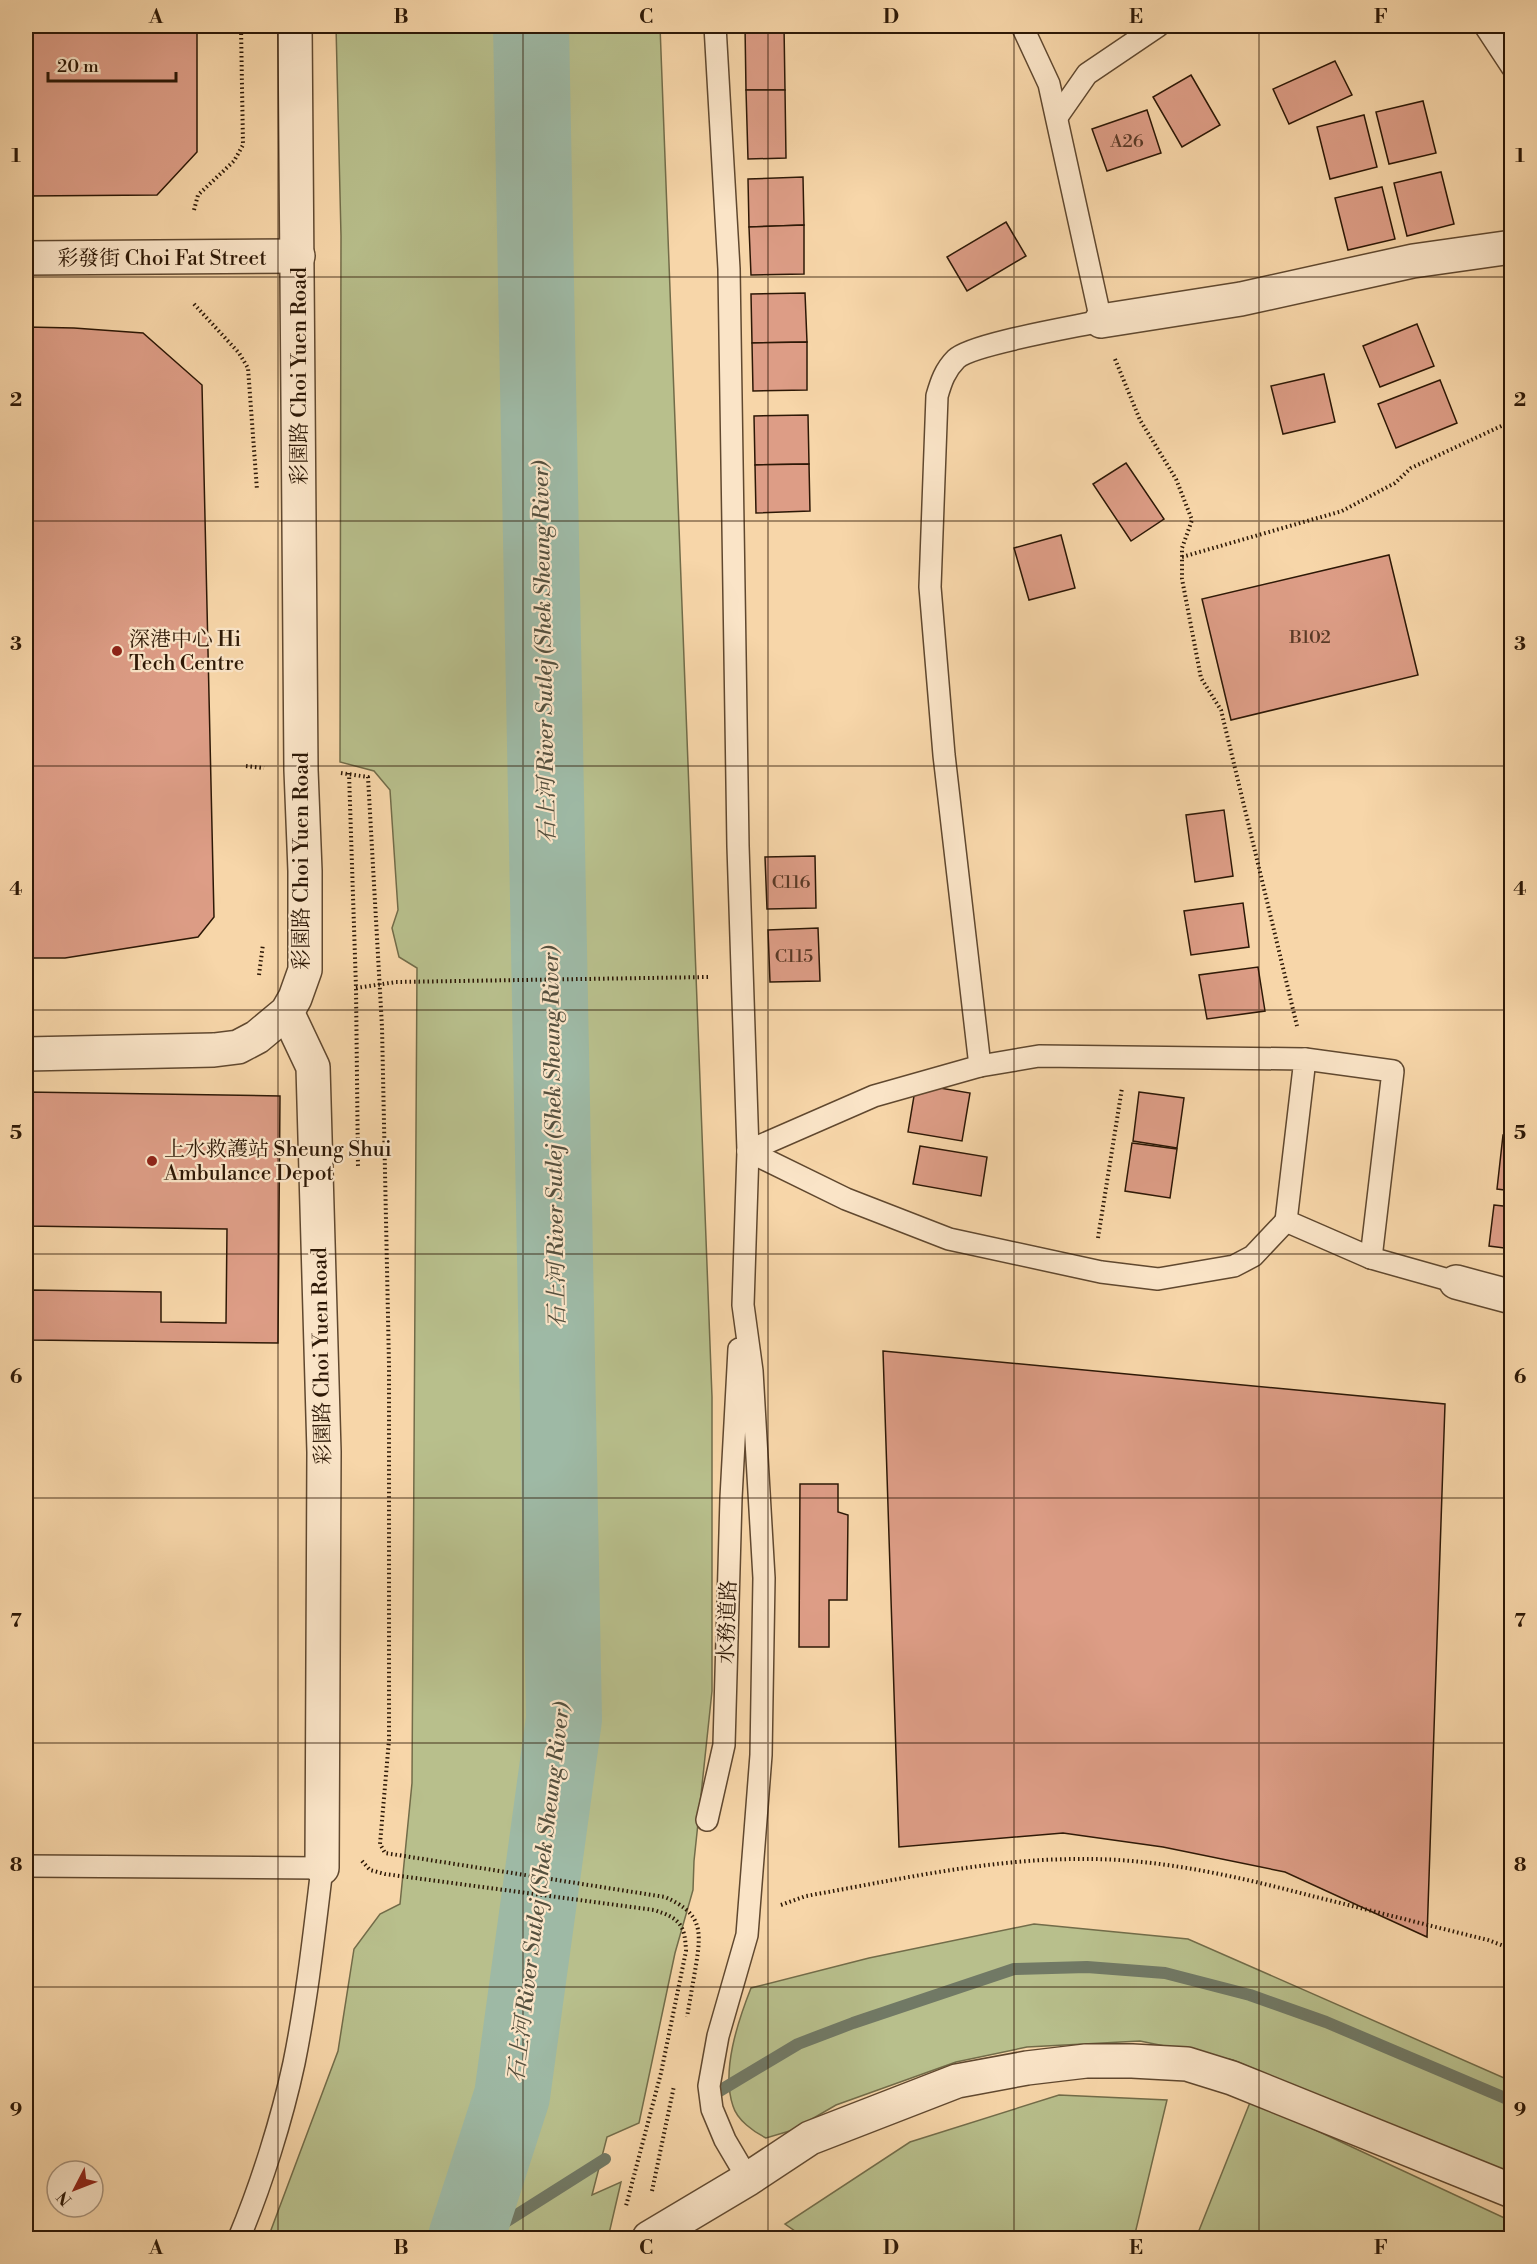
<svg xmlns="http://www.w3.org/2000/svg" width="1537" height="2264" font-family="'Libre Bodoni','Noto Serif SC',serif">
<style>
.green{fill:#b8bf8c;stroke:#726c49;stroke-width:1.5;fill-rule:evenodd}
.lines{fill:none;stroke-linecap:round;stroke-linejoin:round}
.stream{stroke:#717965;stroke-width:12}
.river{stroke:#9eb9a5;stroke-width:76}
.building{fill:#dd9d86;stroke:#2d1806;stroke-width:1.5}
.lane-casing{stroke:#60482f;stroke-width:24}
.street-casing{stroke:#60482f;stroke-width:36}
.path{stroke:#2d1806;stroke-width:4;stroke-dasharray:1.5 3;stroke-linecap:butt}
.lane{stroke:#fae4c7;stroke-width:21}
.street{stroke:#fae4c7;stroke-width:33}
.grid{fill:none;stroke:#2d1806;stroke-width:1.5;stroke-opacity:0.55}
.poi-dot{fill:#8f2418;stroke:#fae4c7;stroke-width:2}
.labels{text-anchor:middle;stroke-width:4.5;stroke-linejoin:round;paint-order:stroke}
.number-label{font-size:18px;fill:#593926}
.street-label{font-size:21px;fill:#2d1806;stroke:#fae4c7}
.poi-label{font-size:21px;fill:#2d1806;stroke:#fae4c7;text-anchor:start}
.water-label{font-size:22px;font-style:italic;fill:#55503e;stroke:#fae4c7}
.neatline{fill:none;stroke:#2d1806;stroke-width:2}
.grid-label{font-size:20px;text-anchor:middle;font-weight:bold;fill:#2d1806}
</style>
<rect width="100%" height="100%" fill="#f7d6a9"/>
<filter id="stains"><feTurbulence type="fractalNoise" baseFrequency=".00333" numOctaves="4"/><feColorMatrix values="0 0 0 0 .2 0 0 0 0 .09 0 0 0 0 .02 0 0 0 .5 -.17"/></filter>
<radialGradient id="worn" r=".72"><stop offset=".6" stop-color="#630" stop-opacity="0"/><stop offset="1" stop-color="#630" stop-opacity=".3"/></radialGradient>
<g class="green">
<path d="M336 26H660L712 1397V1691L694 1861 693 1890 675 1953 639 2123 607 2137 592 2195 621 2182 608 2238H268L338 2051 354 1949 380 1914 400 1904 412 1783 417 968 399 957 392 928 398 910 390 790 374 771 340 762 341 236ZM542 550 550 970 541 551Z"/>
<path d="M1034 1924 1188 1939 1511 2081V2178L1233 2060 1140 2041 1027 2047 956 2062 836 2105 793 2130 766 2138C754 2132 737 2120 733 2106 721 2071 738 2021 751 1988L869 1958Z"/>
<polygon points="1059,2095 1167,2100 1134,2238 805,2238 785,2224 910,2142"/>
<polygon points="1251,2100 1511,2221 1511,2238 1196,2238"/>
</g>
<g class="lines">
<g class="stream">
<polyline points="706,2099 798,2044 853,2023 1014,1969 1087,1967 1165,1973 1250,1995 1326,2022 1512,2101"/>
<polyline points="480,2238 605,2159"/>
</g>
<polyline class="river" points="466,2238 512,2096 564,1719 531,26"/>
</g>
<g class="building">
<polygon points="26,26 197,26 197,152 157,195 26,196"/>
<polygon points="745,26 784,26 785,90 746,90"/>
<polygon points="1335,61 1352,95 1289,124 1273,89"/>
<polygon points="1191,75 1220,125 1182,147 1153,97"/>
<polygon points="746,90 785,90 786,158 748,159"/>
<polygon points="1423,101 1436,153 1389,164 1376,112"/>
<polygon points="1147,110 1161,153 1107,171 1092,129"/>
<polygon points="1364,115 1377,167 1330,179 1317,127"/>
<polygon points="1441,172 1454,224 1407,236 1394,183"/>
<polygon points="803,177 804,225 749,227 748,179"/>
<polygon points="1382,187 1395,239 1348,250 1335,198"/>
<polygon points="1006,222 1026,256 967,291 947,257"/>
<polygon points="804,225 804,274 751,275 749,227"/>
<polygon points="805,293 807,342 752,343 751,294"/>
<polygon points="1417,324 1434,366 1380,387 1363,346"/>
<polygon points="26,327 74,328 143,333 202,385 214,917 198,937 65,958 26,958"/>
<polygon points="807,342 807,390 753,391 752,343"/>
<polygon points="1324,374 1335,422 1283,434 1271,386"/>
<polygon points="1440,380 1457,423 1396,448 1378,404"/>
<polygon points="808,415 809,464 755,465 754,416"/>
<polygon points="1126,463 1164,519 1131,541 1093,484"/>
<polygon points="809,464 810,511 756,513 755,465"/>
<polygon points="1061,535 1075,588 1029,600 1014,548"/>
<polygon points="1389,555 1418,675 1231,720 1202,599"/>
<polygon points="1224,810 1233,876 1195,882 1186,815"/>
<polygon points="815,856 816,908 767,909 765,857"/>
<polygon points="1243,903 1249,947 1191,955 1184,911"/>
<polygon points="818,928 820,981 770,982 768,930"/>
<polygon points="1258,967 1265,1011 1207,1019 1199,975"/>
<polygon points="916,1084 970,1093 962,1141 908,1132"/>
<polygon points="26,1092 280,1096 278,1343 31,1340 32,1290 161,1292 161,1322 226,1323 227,1229 26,1226"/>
<polygon points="1139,1092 1184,1098 1177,1148 1133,1141"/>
<polygon points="1503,1135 1512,1136 1512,1191 1497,1189"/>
<polygon points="1132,1143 1177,1149 1170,1198 1125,1191"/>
<polygon points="920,1146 987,1157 981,1196 913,1184"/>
<polygon points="1494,1205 1512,1207 1512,1249 1489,1246"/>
<polygon points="883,1351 1445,1404 1427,1937 1285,1872 1163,1847 1063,1833 899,1847"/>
<polygon points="800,1484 838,1484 838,1512 848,1515 847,1600 829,1600 829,1647 799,1647"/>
</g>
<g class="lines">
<defs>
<g id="lane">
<polyline points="715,26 729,269 738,846 748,1151 743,1305 752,1371 764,1578 761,1755 747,1935 718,2036 709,2086 712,2109 725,2140 748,2179"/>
<polyline points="1485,26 1512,67"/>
<polyline points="1057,117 1087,74 1158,26"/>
<polyline points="1305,1059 1393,1071 1371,1258"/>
<polyline points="980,1066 1039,1056 1305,1059 1286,1221 1371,1258 1456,1282"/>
<path d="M748 1151 874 1096 980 1066 944 755 930 587 937 396C941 382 945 370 956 359 971 344 1074 327 1101 321L1049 84 1022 26"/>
<polyline points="748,1151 846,1199 949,1239 1101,1272 1158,1279 1234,1266 1253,1256 1286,1221"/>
<polyline points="707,1820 724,1745 731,1498 739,1349"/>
<path d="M26 1866 322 1868C314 1934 307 1999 294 2063 282 2119 261 2186 239 2238"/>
</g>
<g id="street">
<polyline points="26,258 298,256"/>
<polyline points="1101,321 1241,299 1413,261 1512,247"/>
<polyline points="287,1012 313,1067 324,1452 322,1868"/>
<polyline points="26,1054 214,1050 238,1047 257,1037 287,1012 295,998 305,970 305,871 301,770 295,26"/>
<polyline points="1456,1282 1512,1297"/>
<polyline points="649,2238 748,2179 810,2138 957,2081 1027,2068 1086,2061 1132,2061 1187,2064 1232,2078 1512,2191"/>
</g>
</defs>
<use href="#lane" class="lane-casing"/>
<use href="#street" class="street-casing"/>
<g class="path">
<polyline points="194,210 198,195 234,161 243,145 241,26"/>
<polyline points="194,304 239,353 248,368 257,490"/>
<polyline points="1115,359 1140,420 1176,479 1192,520 1182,548 1182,579 1201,678 1221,710 1297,1026"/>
<polyline points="1182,557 1342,511 1395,483 1411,468 1512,421"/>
<polyline points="246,766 264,768"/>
<path d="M341 773 368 777 382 1027 389 1365V1740L380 1844 385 1853 665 1897C701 1913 702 1929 696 1965 693 1983 690 2000 687 2017"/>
<polyline points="349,773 356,988 358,1168"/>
<polyline points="259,975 263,944"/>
<polyline points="356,988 396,982 709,977"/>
<polyline points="1098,1238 1122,1088"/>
<path d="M362 1861 370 1870 385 1874 654 1910C679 1918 685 1924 686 1951L661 2073 626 2206"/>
<path d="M781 1905 806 1896C896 1880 987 1859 1079 1859 1160 1858 1239 1877 1316 1897 1373 1911 1431 1926 1488 1940L1512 1949"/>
<polyline points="652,2191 674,2086"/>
</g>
<use href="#lane" class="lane"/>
<use href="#street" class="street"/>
</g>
<path class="grid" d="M278 26V2238M523 26V2238M768 26V2238M1014 26V2238M1259 26V2238M26 277H1512M26 521H1512M26 766H1512M26 1010H1512M26 1254H1512M26 1498H1512M26 1743H1512M26 1987H1512"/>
<g class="poi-dot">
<circle cx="117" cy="651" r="6"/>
<circle cx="152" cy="1161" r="6"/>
</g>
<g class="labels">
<g class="number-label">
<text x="1127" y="147">A26</text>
<text x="1310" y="643">B102</text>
<text x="791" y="888">C116</text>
<text x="794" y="962">C115</text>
</g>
<g class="street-label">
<text x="162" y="265">彩發街 Choi Fat Street</text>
<text transform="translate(299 376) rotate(-90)" y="7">彩園路 Choi Yuen Road</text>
<text transform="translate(301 861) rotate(-90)" y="7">彩園路 Choi Yuen Road</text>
<text transform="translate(321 1356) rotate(-91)" y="7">彩園路 Choi Yuen Road</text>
<text transform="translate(727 1622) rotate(-88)" y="7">水務道路</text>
</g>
<g class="poi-label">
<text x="129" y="646">深港中心 Hi<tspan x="129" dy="24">Tech Centre</tspan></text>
<text x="164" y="1156">上水救護站 Sheung Shui<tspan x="164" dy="24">Ambulance Depot</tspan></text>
</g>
<g class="water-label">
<text transform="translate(543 652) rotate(-91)" y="8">石上河 River Sutlej (Shek Sheung River)</text>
<text transform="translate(553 1137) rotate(-91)" y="8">石上河 River Sutlej (Shek Sheung River)</text>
<text transform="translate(538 1892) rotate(-83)" y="8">石上河 River Sutlej (Shek Sheung River)</text>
</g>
</g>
<rect width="1537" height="2264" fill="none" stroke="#f7d6a9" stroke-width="66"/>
<g transform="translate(75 2189) rotate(228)"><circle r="28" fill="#fae4c7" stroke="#a8927a" stroke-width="1.5"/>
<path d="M0-4.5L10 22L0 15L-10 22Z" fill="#8f2418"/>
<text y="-9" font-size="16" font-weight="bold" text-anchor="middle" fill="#2d1806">N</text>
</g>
<path d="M48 72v9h128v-9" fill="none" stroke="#2d1806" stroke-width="3"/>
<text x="57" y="72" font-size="18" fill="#2d1806" stroke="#fae4c7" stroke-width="4.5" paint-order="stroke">20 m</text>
<rect x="33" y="33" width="1471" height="2198" class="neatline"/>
<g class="grid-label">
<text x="156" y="23">A</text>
<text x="401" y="23">B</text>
<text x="646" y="23">C</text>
<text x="891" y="23">D</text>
<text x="1136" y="23">E</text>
<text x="1381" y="23">F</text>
<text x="16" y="162">1</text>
<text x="1520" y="162">1</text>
<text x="16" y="406">2</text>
<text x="1520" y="406">2</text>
<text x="16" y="650">3</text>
<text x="1520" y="650">3</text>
<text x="16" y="895">4</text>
<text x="1520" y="895">4</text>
<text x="16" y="1139">5</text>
<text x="1520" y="1139">5</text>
<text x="16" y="1383">6</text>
<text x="1520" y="1383">6</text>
<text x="16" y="1627">7</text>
<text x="1520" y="1627">7</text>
<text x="16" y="1871">8</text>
<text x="1520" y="1871">8</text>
<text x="16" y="2116">9</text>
<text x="1520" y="2116">9</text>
<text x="156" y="2254">A</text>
<text x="401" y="2254">B</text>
<text x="646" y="2254">C</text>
<text x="891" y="2254">D</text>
<text x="1136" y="2254">E</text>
<text x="1381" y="2254">F</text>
</g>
<rect width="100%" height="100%" filter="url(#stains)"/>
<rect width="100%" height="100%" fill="url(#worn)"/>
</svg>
